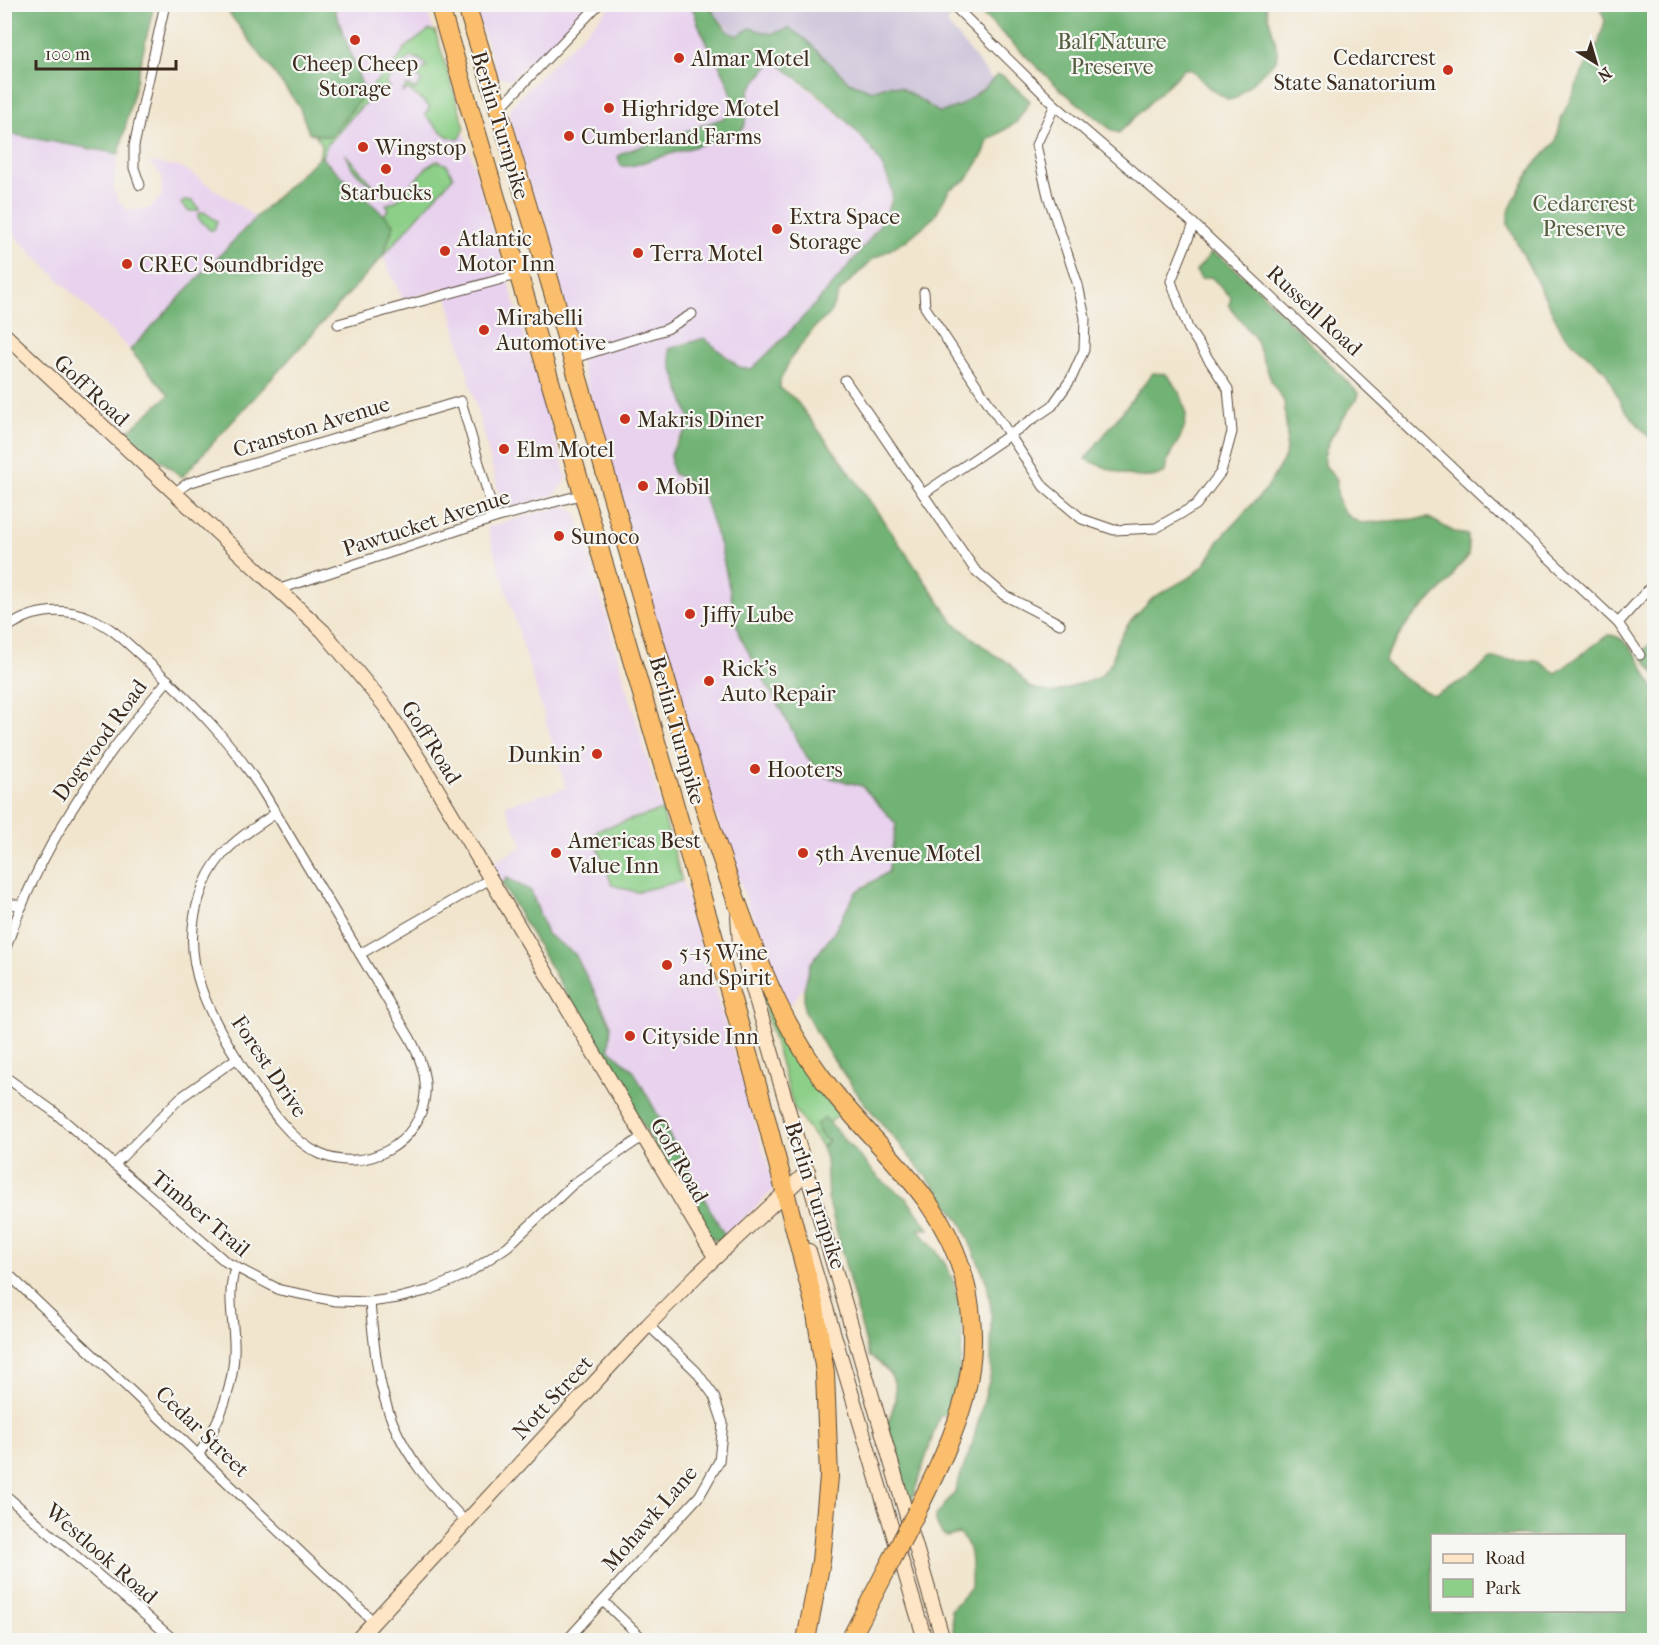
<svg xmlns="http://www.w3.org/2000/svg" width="1659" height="1645" font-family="'IM FELL French Canon',serif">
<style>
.built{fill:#e8d2ee}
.industrial{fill:#c9bfd7}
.green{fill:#8ccf88;stroke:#647c53;stroke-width:1.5}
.forest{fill:#71b274;stroke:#566e49;stroke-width:1.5;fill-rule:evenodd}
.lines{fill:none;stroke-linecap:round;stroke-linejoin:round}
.street-casing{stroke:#564638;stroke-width:11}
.secondary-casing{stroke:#564638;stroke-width:16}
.highway-casing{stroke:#564638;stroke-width:20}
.street{stroke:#fff;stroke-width:9}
.secondary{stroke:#fde5c5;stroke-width:14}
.highway{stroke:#fabe6d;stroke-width:18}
.highway-bridge-casing{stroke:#564638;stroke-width:20;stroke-linecap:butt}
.highway-bridge{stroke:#fabe6d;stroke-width:18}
.poi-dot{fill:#c8321e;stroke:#f6f6f2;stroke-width:2}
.labels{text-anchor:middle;stroke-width:4.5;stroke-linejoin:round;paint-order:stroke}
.park-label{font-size:22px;fill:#535c3e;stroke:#f6f6f2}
.poi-label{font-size:22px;fill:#3b2a1e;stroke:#f6f6f2;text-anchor:start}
.street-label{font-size:22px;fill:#3b2a1e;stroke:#f6f6f2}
</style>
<rect width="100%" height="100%" fill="#f6f6f2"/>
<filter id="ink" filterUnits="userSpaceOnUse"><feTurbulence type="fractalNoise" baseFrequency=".0167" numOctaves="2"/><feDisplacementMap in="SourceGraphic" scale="12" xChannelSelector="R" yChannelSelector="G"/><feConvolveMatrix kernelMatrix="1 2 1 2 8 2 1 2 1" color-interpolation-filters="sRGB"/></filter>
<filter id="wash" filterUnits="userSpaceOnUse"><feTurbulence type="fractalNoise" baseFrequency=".008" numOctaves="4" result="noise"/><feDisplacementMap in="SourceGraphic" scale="24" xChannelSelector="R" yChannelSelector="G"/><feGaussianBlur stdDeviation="1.35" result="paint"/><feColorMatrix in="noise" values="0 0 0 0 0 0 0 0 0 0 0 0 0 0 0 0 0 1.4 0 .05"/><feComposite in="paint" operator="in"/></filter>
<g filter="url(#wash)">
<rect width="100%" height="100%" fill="#f1e5cd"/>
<g class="built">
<polygon points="333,5 426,5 567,479 554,495 504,512 445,288 403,300 383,256 394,224 320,156 321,142 314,134 365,93"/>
<polygon points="474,5 592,5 510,80 498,76"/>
<polygon points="612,5 690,5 697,13 699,26 721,66 733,99 733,106 724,118 631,150 631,166 739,133 750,102 749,90 770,64 776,62 839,115 865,142 881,163 892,193 885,217 868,243 798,323 751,369 739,367 716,351 709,341 698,340 680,344 671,364 690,419 686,431 674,443 674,474 697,485 704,496 721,549 739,635 807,757 824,776 862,786 896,824 888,872 866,884 850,902 846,914 808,970 805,985 791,1004 786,1002 773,974 693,752 509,118 511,108 516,101"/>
<polygon points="4,133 119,154 113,189 119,202 129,210 149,209 162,195 162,175 148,162 182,167 256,217 130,350 5,226"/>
<polygon points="562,506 570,508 576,513 589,555 690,907 774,1185 772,1191 725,1236 633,1070 609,1049 611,1024 575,954 547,934 531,891 508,878 502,884 489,865 523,846 505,805 566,788 487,527"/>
</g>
<polygon class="industrial" points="708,5 943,5 953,14 947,23 992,79 984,88 959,106 941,113 908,91 890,85 872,91 849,82 805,39 789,28 771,34 750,28 740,35 733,35"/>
<g class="green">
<path d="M429 30 435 31 465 128 460 138C446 142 435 124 425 115L430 107 408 89 402 93 407 85 415 90 422 81 417 76 427 66 419 59 411 57 386 82 390 88C364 96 346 126 326 146L323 156H320L321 142 314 134 330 137 365 93 364 90 372 86 400 57 404 49Z"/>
<polygon points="345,154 374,186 374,189 353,169"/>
<path d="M438 161 447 165 453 177 383 256 394 224 384 215 389 209 386 204C407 203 417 167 438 161Z"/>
<polygon points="185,200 193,201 199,209 198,211 189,211 181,204"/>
<polygon points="204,212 217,221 214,230 210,230 198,218 198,214"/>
<polygon points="662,810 682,881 636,892 612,885 594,837 598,830"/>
<polygon points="751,961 795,1051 839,1115 829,1123 825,1118 818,1132 830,1140 822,1147 794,1109"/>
</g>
<g class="forest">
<polygon points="4,5 154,5 119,154 5,133"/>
<polygon points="223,5 333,5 365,93 330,137 309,133 299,106"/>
<path d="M690 5H708L728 32 737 36 750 28 771 34 789 28 805 39 849 82 872 91 890 85 902 88 940 113 959 106 984 88 997 75 1003 76 1030 101 1016 123 988 140 984 153 967 180 950 189 934 217 907 240 873 259 840 291 829 315 815 327 791 358 780 381V388L795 399 847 468 954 623 993 654 1009 663 1029 687 1053 693 1100 677 1112 662 1116 644 1129 623 1154 597 1192 576 1205 564 1220 539 1267 488 1285 457 1287 438 1284 401 1273 385 1255 338 1229 306 1231 297 1211 277 1201 279 1196 271 1211 253 1222 258 1257 288 1358 393 1357 399C1348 411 1318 449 1325 465 1328 470 1334 474 1337 480 1336 500 1340 515 1361 523L1429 518 1456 533 1468 535 1469 555 1465 560 1456 570 1450 581 1408 622 1386 656 1385 662C1391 670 1426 694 1435 695L1467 678 1491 659 1538 661 1556 673 1608 635C1631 634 1645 672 1654 689V1640H954L951 1610 971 1587C971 1571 974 1544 959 1534L947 1537 942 1534 936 1522V1516L954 1493 972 1445 991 1373V1309L987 1283 962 1224 940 1193 862 1100 827 1050 804 1010V989L810 964 833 934 856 892 888 872 896 824 862 786 824 776 807 757 739 635 721 549 704 496 697 485 674 474C664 451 678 443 690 426V419L671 364 669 349 704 338 739 367 751 369C777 347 897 223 892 193 884 144 815 91 776 62L770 64 749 90 745 125 739 133 631 166H621L618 157 622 153 724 118 733 106C733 80 708 49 699 26 695 18 696 12 690 5ZM1432 1536H1624V1610H1432Z"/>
<path d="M973 5H1266C1267 21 1281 47 1276 60L1236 98 1229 100 1208 87 1191 69H1184L1119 133 1113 131 1061 90Z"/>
<polygon points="1599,5 1654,5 1654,443 1622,406 1606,372 1563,333 1508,225 1508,213 1519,190 1535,164 1556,142 1562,117 1585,67 1598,45 1605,21"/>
<polygon points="320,156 394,224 383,256 182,477 126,433 169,395 130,350 256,217"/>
<path d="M1153 373 1166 374C1182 392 1193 415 1180 438 1173 451 1166 458 1165 472 1143 486 1106 468 1085 459Z"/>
<polygon points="1654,640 1654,672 1644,659 1644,650"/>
<polygon points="507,878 531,891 547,934 575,954 611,1025 609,1049 633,1070 725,1236 719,1241 708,1237 502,884"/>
<path d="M825 1118 880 1179 907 1199 929 1229H918C926 1239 937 1250 944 1262 971 1308 963 1364 951 1413L939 1417 909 1509 901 1468 887 1424C901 1393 900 1374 869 1356L828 1198 826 1159 822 1147 829 1140 823 1138 815 1125Z"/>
</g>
</g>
<g filter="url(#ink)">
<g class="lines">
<defs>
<g id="street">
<polyline points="952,4 1055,105 1194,224 1618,623 1640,655"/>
<polyline points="499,109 599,4"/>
<polyline points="140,185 134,168 134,146 165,4"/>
<polyline points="924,292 925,307 1044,487 1082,519 1114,530 1156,528 1196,505 1221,472 1232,432 1228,389 1188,328 1171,281 1194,224"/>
<polyline points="338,324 520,274"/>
<polyline points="571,359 667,329 692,314"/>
<polyline points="845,380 975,570 1004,595 1060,624"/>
<polyline points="174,493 188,483 461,401 495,518"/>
<polyline points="923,494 1052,406 1071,379 1084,350 1085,318 1078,285 1048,196 1036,145 1055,105"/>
<polyline points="280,589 495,518 584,494"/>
<polyline points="1618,623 1654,583"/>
<path d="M4 631C27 610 62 606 90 618 113 627 130 646 148 662 193 703 233 743 265 795L410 1038C419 1055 427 1074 425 1094 421 1144 365 1174 320 1154 287 1139 264 1100 245 1071 211 1018 178 963 199 898 204 882 211 868 222 855 237 838 257 826 276 813"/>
<polyline points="4,902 22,906"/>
<path d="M4 954C37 850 98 763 168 680"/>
<polyline points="360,954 490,879"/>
<polyline points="4,1076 53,1111 226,1262 280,1290 336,1301 370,1302 398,1298 430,1290 467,1274 508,1246 573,1184 642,1137"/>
<polyline points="114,1165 180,1098 237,1058"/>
<polyline points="4,1270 374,1622"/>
<path d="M370 1302C379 1409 390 1444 466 1522"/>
<path d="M199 1454C221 1420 236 1383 234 1341 233 1316 227 1294 235 1268"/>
<polyline points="4,1494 174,1640"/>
<polyline points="603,1601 644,1640"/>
<polyline points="567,1640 700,1495 719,1461 723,1423 714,1396 696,1371 648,1325"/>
</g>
<g id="secondary">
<polyline points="4,334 323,631 385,706 424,767 715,1257"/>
<polyline points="738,917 740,944 943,1640"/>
<polyline points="809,1251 925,1640"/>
<polyline points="357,1640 648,1325 698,1274 808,1171"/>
</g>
<g id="highway">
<polyline points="439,4 760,1095 815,1307 825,1373 829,1477 821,1561 806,1640"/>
<path d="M466 4C527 196 581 391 638 585 676 715 713 847 764 973 782 1016 804 1057 834 1093 882 1153 944 1200 964 1278 988 1368 956 1432 917 1511"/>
<polyline points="850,1640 887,1569"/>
</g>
</defs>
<use href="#street" class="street-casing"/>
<use href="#secondary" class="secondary-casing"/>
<use href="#highway" class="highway-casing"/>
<use href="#street" class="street"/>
<use href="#secondary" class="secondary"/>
<use href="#highway" class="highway"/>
<defs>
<polyline id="highway-bridge" points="887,1569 917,1511"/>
</defs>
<use href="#highway-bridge" class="highway-bridge-casing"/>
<use href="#highway-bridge" class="highway-bridge"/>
</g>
</g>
<g class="poi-dot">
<circle cx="355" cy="40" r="6"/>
<circle cx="679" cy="58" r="6"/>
<circle cx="1448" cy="70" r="6"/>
<circle cx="609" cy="108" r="6"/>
<circle cx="569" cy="136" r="6"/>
<circle cx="363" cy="147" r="6"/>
<circle cx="386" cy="169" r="6"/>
<circle cx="777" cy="229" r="6"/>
<circle cx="445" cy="251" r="6"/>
<circle cx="638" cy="253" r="6"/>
<circle cx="127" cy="264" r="6"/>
<circle cx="484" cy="330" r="6"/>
<circle cx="625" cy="419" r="6"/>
<circle cx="504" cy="449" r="6"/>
<circle cx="643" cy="486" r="6"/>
<circle cx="559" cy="536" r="6"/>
<circle cx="690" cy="614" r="6"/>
<circle cx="709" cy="681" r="6"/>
<circle cx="597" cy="754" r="6"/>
<circle cx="755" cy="769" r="6"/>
<circle cx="556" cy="853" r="6"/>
<circle cx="803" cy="853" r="6"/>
<circle cx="667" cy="965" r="6"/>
<circle cx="630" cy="1036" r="6"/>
</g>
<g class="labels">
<g class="park-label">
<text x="1112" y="49">Balf Nature<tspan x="1112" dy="25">Preserve</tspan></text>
<text x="1584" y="211">Cedarcrest<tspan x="1584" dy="25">Preserve</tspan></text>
</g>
<g class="poi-label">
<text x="1436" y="65" text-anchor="end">Cedarcrest<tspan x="1436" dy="25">State Sanatorium</tspan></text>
<text x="691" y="66">Almar Motel</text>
<text x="355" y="71" text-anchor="middle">Cheep Cheep<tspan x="355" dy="25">Storage</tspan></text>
<text x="621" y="116">Highridge Motel</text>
<text x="581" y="144">Cumberland Farms</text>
<text x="375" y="155">Wingstop</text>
<text x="386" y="200" text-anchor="middle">Starbucks</text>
<text x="789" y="224">Extra Space<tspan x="789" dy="25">Storage</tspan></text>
<text x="457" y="246">Atlantic<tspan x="457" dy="25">Motor Inn</tspan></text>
<text x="650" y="261">Terra Motel</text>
<text x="139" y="272">CREC Soundbridge</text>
<text x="496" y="325">Mirabelli<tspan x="496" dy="25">Automotive</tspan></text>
<text x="637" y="427">Makris Diner</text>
<text x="516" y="457">Elm Motel</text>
<text x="655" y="494">Mobil</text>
<text x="571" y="544">Sunoco</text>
<text x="702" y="622">Jiffy Lube</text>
<text x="721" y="676">Rick's<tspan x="721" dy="25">Auto Repair</tspan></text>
<text x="585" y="762" text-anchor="end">Dunkin'</text>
<text x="767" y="777">Hooters</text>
<text x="568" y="848">Americas Best<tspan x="568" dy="25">Value Inn</tspan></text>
<text x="815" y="861">5th Avenue Motel</text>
<text x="679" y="960">5-15 Wine<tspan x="679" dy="25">and Spirit</tspan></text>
<text x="642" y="1044">Cityside Inn</text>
</g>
<g class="street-label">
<text transform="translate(501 125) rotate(73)" y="8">Berlin Turnpike</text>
<text transform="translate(1315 310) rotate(43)" y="8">Russell Road</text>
<text transform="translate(92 390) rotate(43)" y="8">Goff Road</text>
<text transform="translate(311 426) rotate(-17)" y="8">Cranston Avenue</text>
<text transform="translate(426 522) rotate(-18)" y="8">Pawtucket Avenue</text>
<text transform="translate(678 730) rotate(74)" y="8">Berlin Turnpike</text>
<text transform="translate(99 740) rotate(-54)" y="8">Dogwood Road</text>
<text transform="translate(432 742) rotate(58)" y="8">Goff Road</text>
<text transform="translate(270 1066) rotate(56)" y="8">Forest Drive</text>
<text transform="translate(680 1160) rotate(60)" y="8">Goff Road</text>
<text transform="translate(816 1195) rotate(72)" y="8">Berlin Turnpike</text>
<text transform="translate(201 1213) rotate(40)" y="8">Timber Trail</text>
<text transform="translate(552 1397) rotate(-47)" y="8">Nott Street</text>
<text transform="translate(203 1431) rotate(44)" y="8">Cedar Street</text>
<text transform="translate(649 1518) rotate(-49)" y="8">Mohawk Lane</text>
<text transform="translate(102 1553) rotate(41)" y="8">Westlook Road</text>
</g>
</g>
<rect width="1659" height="1645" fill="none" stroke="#f6f6f2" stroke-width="24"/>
<rect x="1431" y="1534" width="195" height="78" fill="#f6f6f2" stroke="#aba49d" stroke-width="1.5"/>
<rect x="1443" y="1554" width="30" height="9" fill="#fde5c5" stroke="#aba49d" stroke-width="1.5"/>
<text x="1485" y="1564" font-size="18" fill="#3b2a1e">Road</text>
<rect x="1443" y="1579" width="30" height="18" fill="#8ccf88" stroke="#aba49d" stroke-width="1.5"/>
<text x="1485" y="1594" font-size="18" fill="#3b2a1e">Park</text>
<g transform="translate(1596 63) rotate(143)" stroke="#f6f6f2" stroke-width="4.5" paint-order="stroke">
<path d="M0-4.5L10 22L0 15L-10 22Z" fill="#3b2a1e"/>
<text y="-9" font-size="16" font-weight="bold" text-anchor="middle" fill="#3b2a1e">N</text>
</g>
<path d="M36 60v9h140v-9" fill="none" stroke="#3b2a1e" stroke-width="3"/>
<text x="45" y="60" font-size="18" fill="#3b2a1e" stroke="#f6f6f2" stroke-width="4.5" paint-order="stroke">100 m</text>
</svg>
